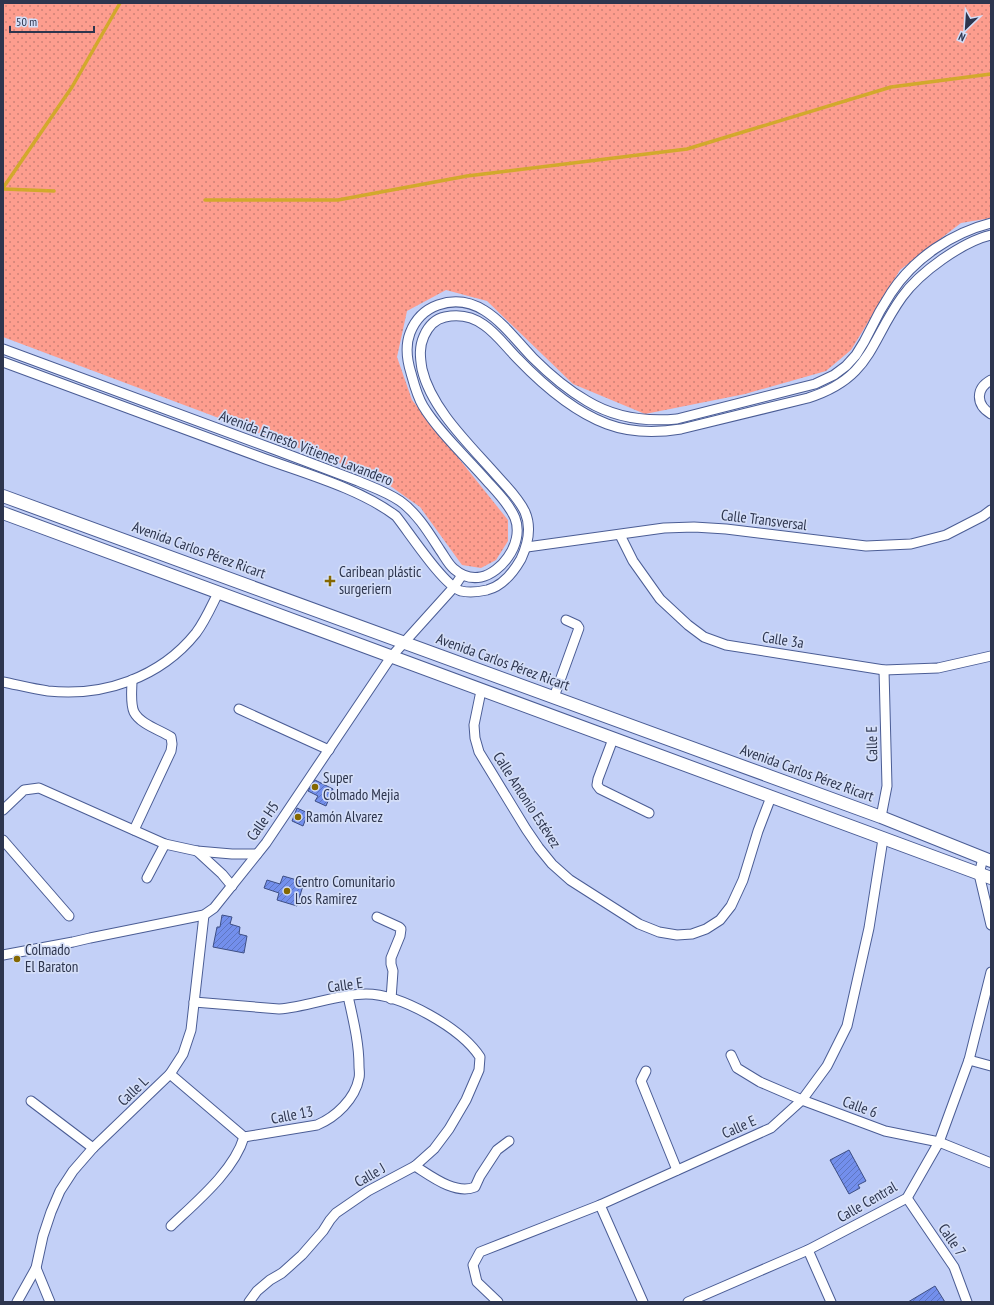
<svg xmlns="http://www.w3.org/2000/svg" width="994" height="1305" font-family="'PT Sans Narrow',sans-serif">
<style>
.garden{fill:url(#garden-dots)}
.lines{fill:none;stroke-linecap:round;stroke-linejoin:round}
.stream{stroke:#d2a92c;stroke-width:3.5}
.building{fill:url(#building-hatch);stroke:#3e4f85}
.minor-casing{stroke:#4b5d95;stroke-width:11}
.secondary-casing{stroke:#4b5d95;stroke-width:14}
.minor{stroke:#fff;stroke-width:9}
.secondary{stroke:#fff;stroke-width:12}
.poi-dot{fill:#856801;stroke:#d4def8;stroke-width:1.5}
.labels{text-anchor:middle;stroke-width:3.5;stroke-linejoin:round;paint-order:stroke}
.street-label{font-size:15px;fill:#2d354e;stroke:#d4def8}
.poi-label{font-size:15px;fill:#2d354e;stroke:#d4def8;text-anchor:start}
</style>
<defs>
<pattern id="garden-dots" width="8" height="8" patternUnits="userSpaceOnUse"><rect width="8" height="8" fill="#fd9d8e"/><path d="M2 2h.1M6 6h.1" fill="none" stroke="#cd8176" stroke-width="1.8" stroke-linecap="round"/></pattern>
<pattern id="building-hatch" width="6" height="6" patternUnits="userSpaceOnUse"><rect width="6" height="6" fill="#738fec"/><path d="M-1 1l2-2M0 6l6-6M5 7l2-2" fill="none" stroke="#5f76c1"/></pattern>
</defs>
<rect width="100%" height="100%" fill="#c3d0f7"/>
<polygon class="garden" points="3,3 991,3 991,218 961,223 900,270 851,350 826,371 745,394 645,414 573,384 487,301 446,290 407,311 397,357 412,400 508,520 508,541 496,560 481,568 462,565 420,507 379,478 3,337"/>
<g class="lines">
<g class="stream">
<polyline points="3,188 72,87 120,3"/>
<polyline points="4,189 54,191"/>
<polyline points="205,200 338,200 467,176 687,149 891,87 991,74"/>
</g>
</g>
<g class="building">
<polygon points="315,780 333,789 326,806 315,801 318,796 308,791"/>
<polygon points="297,808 308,813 303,826 292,821"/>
<polygon points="283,876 304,882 297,906 277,900 279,893 264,888 267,880 280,884"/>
<polygon points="222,915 232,917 230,924 240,927 239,934 247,936 244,953 213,947 217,927 220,927"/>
<polygon points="849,1150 866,1181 858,1185 860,1188 849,1194 830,1160"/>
<polygon points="935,1286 945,1302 908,1302"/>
</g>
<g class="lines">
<defs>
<g id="minor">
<path d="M3 349C94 382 185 416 276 450 303 460 331 471 358 481 372 487 387 492 400 501 417 513 429 533 440 550 445 557 448 564 454 569 462 576 471 579 481 577 491 575 502 566 508 557 516 546 520 531 515 518 509 504 497 492 487 481 467 458 438 431 423 406 417 396 414 384 411 373 407 360 405 346 410 333 415 320 424 310 438 305 481 290 507 331 533 358 549 374 568 390 587 401 615 418 645 422 677 419L799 388 815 384 834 375 846 366 856 355 864 342 880 311 891 293C914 258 952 233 991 223"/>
<path d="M3 362C89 394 174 425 260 457 303 473 359 488 396 516 409 532 443 585 461 591 470 593 478 592 487 590 503 586 513 573 521 559 528 544 532 528 525 512 519 499 508 488 498 477 471 446 431 409 422 369 420 357 419 347 424 336 428 327 435 319 445 317 459 314 473 317 484 325 497 334 507 348 518 359 542 384 575 412 607 424 631 433 656 433 681 429L808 398C871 378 869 343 902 297 920 272 962 242 991 235"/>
<path d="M991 380C975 389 976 405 991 414"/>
<polyline points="620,535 633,561 660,599 688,625 704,637 726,645 884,670 938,668 991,656"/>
<polyline points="527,547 664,528 694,527 726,529 866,546 911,544 946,535 983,516 991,510"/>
<path d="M132 680C132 690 130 703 134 712 140 724 160 730 171 737L172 744 171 751 134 830"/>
<path d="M3 682C18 685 33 689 48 691 103 697 160 678 196 633 205 621 211 607 218 593"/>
<polyline points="481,691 474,725 475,738 479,752 526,829 539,848 552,864 570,880 639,924 659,932 677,935 692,934 706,929 720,920 731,906 743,880 758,831 771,797"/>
<polyline points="554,697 579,628 577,625 566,620"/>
<polyline points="239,709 329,750"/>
<polyline points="613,739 598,779 597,785 600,789 649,813"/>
<polyline points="3,810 24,790 39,788 165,844 197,851 232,854 257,854"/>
<polyline points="881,817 887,786 884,670"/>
<polyline points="3,840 69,916"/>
<polyline points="197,851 222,874 232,886"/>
<polyline points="983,858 979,874 991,925"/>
<polyline points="147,878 165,844"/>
<polyline points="377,917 399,927 401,929 400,936 391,958 391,964 393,971 391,999"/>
<polyline points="3,955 73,942 90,938 204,915 214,908 266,843 391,657 454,587 462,575"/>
<path d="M194 1002 279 1009C308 1007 337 994 366 994 401 994 461 1028 480 1057L479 1070 466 1100 449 1129 434 1149 415 1166 368 1191 336 1213 330 1220 323 1231 302 1255 282 1273 270 1280 257 1291 249 1302"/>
<polyline points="731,1055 737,1068 760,1082 802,1100 885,1131 939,1142 991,1163"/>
<polyline points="969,1060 991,1066"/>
<polyline points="646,1071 641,1081 677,1170"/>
<path d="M170 1074 244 1137 317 1125C336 1117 355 1099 359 1078 360 1074 359 1070 359 1066 359 1042 353 1019 348 996"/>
<polyline points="31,1101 93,1148"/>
<path d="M415 1166C431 1176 455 1195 475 1187L480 1176 497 1150 509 1141"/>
<polyline points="907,1198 926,1226 954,1267 967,1302"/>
<polyline points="600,1205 643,1302"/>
<path d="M171 1226C196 1202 234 1171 244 1137"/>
<polyline points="808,1250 831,1302"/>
<polyline points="36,1268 50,1302"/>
<polyline points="17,1302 36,1268 43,1236 51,1212 60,1191 73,1171 93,1148 170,1074 183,1054 191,1030 204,915"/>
<polyline points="498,1302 477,1282 473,1265 480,1252 600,1205 771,1128 802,1100 827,1066 847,1026 869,928 883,839"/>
<polyline points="688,1302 808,1250 907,1198 939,1142 969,1060 991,972"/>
</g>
<g id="secondary">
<polyline points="3,496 881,817 991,861"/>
<polyline points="3,513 991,878"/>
</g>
</defs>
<use href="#minor" class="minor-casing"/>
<use href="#secondary" class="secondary-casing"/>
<use href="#minor" class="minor"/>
<use href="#secondary" class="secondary"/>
</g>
<g class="poi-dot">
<path d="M328 575h4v4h4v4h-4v4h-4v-4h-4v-4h4z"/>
<circle cx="315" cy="787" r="4"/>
<circle cx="298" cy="817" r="4"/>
<circle cx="287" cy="891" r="4"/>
<circle cx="17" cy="959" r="4"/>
</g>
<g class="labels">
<g class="street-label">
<text transform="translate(306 448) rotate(21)" y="5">Avenida Ernesto Vitienes Lavandero</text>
<text transform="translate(764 520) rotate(7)" y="5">Calle Transversal</text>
<text transform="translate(199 550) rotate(20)" y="5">Avenida Carlos Pérez Ricart</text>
<text transform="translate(783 640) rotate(9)" y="5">Calle 3a</text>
<text transform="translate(503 662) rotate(20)" y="5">Avenida Carlos Pérez Ricart</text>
<text transform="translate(872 744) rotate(-91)" y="5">Calle E</text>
<text transform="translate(807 773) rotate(20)" y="5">Avenida Carlos Pérez Ricart</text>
<text transform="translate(527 800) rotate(57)" y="5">Calle Antonio Estévez</text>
<text transform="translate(263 821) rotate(-55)" y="5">Calle H5</text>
<text transform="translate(345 985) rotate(-8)" y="5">Calle E</text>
<text transform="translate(133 1091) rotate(-44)" y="5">Calle L</text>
<text transform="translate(860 1107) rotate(20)" y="5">Calle 6</text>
<text transform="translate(292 1115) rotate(-11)" y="5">Calle 13</text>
<text transform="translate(739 1127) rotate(-24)" y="5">Calle E</text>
<text transform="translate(370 1175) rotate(-30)" y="5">Calle J</text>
<text transform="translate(867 1202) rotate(-30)" y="5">Calle Central</text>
<text transform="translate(952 1240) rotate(55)" y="5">Calle 7</text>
</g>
<g class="poi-label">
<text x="339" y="577">Caribean plástic<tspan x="339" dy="17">surgeriern</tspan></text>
<text x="323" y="783">Super<tspan x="323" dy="17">Colmado Mejia</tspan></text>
<text x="306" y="822">Ramón Alvarez</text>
<text x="295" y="887">Centro Comunitario<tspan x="295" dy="17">Los Ramirez</tspan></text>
<text x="25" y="955">Colmado<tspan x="25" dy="17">El Baraton</tspan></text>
</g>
</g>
<rect width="994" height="1305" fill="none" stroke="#2d354e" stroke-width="8"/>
<g transform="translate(966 28) rotate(205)" stroke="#d4def8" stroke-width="3" paint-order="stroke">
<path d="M0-3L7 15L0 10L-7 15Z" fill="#2d354e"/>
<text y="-6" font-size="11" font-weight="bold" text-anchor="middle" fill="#2d354e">N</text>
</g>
<path d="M10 26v6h84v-6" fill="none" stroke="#2d354e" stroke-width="2"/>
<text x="16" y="26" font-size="12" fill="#2d354e" stroke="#d4def8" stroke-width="3" paint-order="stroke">50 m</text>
</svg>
